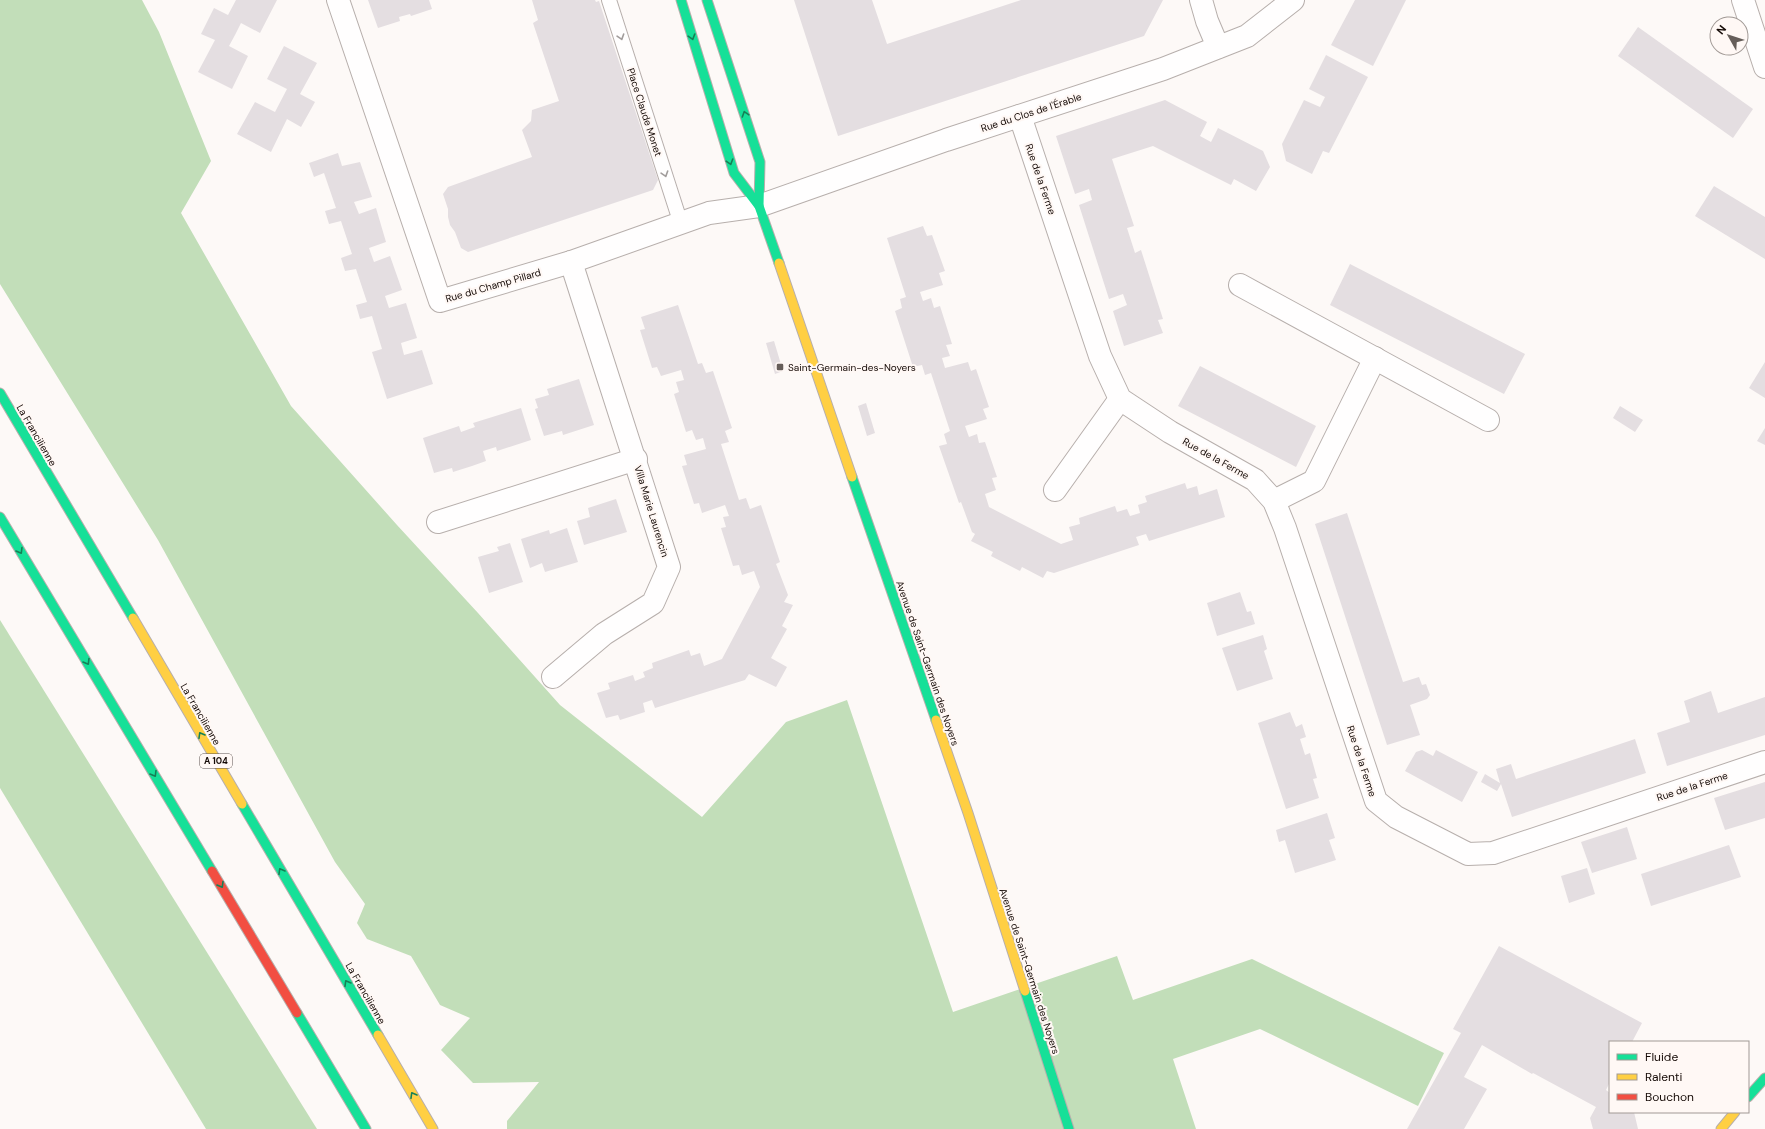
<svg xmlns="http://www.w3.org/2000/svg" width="1765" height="1129" font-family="'DM Sans',sans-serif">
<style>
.forest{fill:#c2deb9}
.building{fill:#e4dee1}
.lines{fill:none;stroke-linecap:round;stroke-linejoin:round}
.lane-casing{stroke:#b7afac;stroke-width:16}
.street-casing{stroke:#b7afac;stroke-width:24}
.fast-casing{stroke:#b7afac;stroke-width:11}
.slow-casing{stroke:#b7afac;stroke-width:11}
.jam-casing{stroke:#b7afac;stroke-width:11}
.lane{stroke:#fffefe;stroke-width:14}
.street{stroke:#fffefe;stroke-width:22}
.fast{stroke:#16e098;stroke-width:9}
.slow{stroke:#ffcf43;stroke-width:9}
.jam{stroke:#f24e42;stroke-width:9}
.oneway{stroke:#a19c9b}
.oneway2{stroke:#168056}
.poi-dot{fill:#665e5a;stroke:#fff8f5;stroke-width:1.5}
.labels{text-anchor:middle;stroke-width:4;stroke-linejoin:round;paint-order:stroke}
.shield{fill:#fff8f5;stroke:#5b514e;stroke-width:1}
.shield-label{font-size:9px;font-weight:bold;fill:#150a06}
.street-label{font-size:10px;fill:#150a06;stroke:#fff8f5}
.poi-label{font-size:10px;fill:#150a06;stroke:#fff8f5;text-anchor:start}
</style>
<rect width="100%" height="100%" fill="#fdf9f7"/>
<g class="forest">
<polygon points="0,0 142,0 159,32 211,161 181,213 291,406 397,525 478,613 560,705 702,817 786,722 847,700 953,1012 1117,956 1133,1000 1252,959 1444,1053 1418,1106 1260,1029 1173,1059 1196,1129 507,1129 507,1121 539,1082 473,1083 441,1050 470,1018 440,1005 411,956 367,939 357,923 365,904 335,862 158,540 0,284"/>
<polygon points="0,620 317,1129 206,1129 0,788"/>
</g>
<g class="building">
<polygon points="236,0 277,0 260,33 241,23 235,35 229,46 248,56 232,89 198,72 215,40 201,34 214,8 228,15"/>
<polygon points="368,0 429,0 432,9 411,16 410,14 399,17 400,21 378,28"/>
<polygon points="532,0 595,0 596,2 599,1 658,180 653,190 468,252 461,248 455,232 450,225 448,217 448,209 443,194 448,187 532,157 522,130 531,121 532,110 559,101 533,23 538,20"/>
<polygon points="794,0 872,0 887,44 1021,0 1163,0 1144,36 838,136"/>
<polygon points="1355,0 1406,0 1373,66 1331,45"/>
<polygon points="1638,27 1753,109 1733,138 1618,56"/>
<polygon points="284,46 317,63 300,94 315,102 301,127 287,119 271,152 237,134 255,102 275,112 287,89 267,79"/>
<polygon points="1326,55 1368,77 1329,153 1323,151 1312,174 1286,161 1282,144 1304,100 1320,107 1325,97 1309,89"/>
<polygon points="1165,100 1207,122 1200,136 1211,142 1218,128 1263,151 1270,167 1256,191 1234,179 1231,185 1153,146 1112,159 1134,226 1127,228 1135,253 1141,250 1163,319 1158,320 1163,333 1124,346 1113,311 1127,305 1123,294 1109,299 1079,205 1092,200 1089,189 1075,194 1056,136"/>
<polygon points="338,153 342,166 360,162 372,197 354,202 359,214 376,208 386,242 369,248 374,262 390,256 402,290 385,296 389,308 406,303 417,338 401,343 404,355 422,350 433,384 387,399 372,352 382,349 372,316 360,319 356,305 367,302 356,269 345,271 341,258 352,254 341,221 329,224 325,211 336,208 324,173 314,177 309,163"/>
<polygon points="1714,186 1765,217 1765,259 1695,216"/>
<polygon points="923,226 927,236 932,235 945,271 939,273 943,285 920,292 923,301 931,298 934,308 940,306 952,344 946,345 950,356 942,358 945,368 968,362 971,371 976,369 989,407 983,409 987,419 965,426 969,437 977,434 979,443 985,442 997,477 992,478 996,490 985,494 989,507 1061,544 1073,540 1069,527 1080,524 1079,518 1115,506 1117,512 1127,509 1130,516 1140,513 1138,505 1147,502 1145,496 1185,483 1187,489 1197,486 1199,495 1217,489 1225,517 1149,541 1146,534 1136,537 1139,545 1054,573 1047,571 1043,578 1022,567 1020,571 991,556 993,552 971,541 975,534 972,532 961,502 959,503 939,446 947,444 944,434 950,431 931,373 925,375 922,365 913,367 895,311 902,308 900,299 906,297 887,238"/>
<polygon points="1350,264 1525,354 1504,394 1330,305"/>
<polygon points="678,305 698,364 702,363 706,373 713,371 732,428 725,431 729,442 721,444 739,500 746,498 750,509 761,505 780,562 776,564 788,595 784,602 793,605 782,626 787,629 771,658 787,667 776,687 749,674 745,680 655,708 652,700 643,703 645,712 620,720 618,715 606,718 597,693 610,689 608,683 633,675 635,681 645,677 643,672 653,668 652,663 689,650 691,656 700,653 704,666 722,659 760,587 754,571 742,575 739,565 733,566 721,528 726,527 723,517 729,516 725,505 702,513 699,503 694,504 682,466 687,465 684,455 706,449 703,438 696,440 692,430 686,432 674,394 679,392 676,382 684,380 681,370 661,376 657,367 652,368 640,330 645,329 641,317"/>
<polygon points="774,341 783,371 775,374 766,343"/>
<polygon points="1765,362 1765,398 1749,388"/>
<polygon points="1200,366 1316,426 1296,467 1178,406"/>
<polygon points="579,379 594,425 563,435 562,431 544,436 535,409 538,408 535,399 549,395 547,389"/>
<polygon points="866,403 875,433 867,436 858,406"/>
<polygon points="1620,406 1643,420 1635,432 1613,418"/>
<polygon points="521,408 531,440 497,451 496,447 483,451 486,461 472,466 453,472 452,468 434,473 423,438 459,426 461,432 475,427 473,423"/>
<polygon points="1765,428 1765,445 1757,441"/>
<polygon points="616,499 627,532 584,545 577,521 590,517 588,508"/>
<polygon points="1347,513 1403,682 1419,677 1422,685 1426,684 1430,695 1427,699 1410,705 1420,735 1387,745 1315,524"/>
<polygon points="567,528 578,562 545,572 542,563 530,568 521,539 549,530 550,534"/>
<polygon points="510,543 523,582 489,593 478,557 499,551 497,547"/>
<polygon points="1240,592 1247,612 1251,611 1255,624 1217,636 1207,603"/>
<polygon points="1263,635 1267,649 1264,651 1273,679 1237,691 1222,648"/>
<polygon points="1711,691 1718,713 1765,697 1765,735 1667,766 1657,733 1690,722 1684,701"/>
<polygon points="1290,712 1296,727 1302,724 1306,737 1300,739 1305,755 1310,753 1317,778 1313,779 1319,798 1286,809 1258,723"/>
<polygon points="1635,739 1646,773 1512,817 1501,784 1497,791 1481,782 1485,774 1500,783 1496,769 1511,764 1516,779"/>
<polygon points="1422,750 1433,756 1436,750 1478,772 1462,802 1405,771 1416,752"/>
<polygon points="1765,782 1765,818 1725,830 1714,798"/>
<polygon points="1327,813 1335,838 1329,840 1336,860 1295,873 1285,840 1279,842 1276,830"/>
<polygon points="1627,827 1637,859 1592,873 1581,842"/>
<polygon points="1729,845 1741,877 1651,906 1641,874"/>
<polygon points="1587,868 1595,894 1569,903 1561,876"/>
<polygon points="1499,946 1642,1023 1632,1042 1610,1042 1610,1082 1606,1090 1610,1093 1610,1112 1634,1112 1638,1129 1593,1129 1590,1118 1596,1107 1533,1073 1532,1074 1482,1045 1464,1077 1487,1089 1464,1129 1407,1129 1461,1033 1453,1029"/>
</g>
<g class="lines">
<defs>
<polyline id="lane" points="609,0 681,224"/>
<g id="street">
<polyline points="338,0 440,301 571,262 709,213 759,206 946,140 1163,69 1247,36 1293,0"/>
<polyline points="1201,0 1207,21 1218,47"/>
<polyline points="1743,0 1765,67"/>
<polyline points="1020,116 1100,356 1120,399 1170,432 1255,480 1274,501 1285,528 1376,801 1396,817 1468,854 1493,853 1765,762"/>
<polyline points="1240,285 1488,420"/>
<polyline points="1055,490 1120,399"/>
<polyline points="1274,501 1314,481 1375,358"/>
<polyline points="438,522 636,459"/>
<polyline points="553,677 604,634 653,603 669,567 571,262"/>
</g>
<g id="fast">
<polyline points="681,0 734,173 759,206 779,263"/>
<polyline points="707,0 760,162 759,206"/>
<polyline points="0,393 133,618"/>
<polyline points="852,477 936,720"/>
<polyline points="0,517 212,871"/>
<polyline points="242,804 378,1035"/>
<polyline points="1025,991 1069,1129"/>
<polyline points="297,1013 366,1129"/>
<polyline points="1748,1097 1765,1078"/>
</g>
<g id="slow">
<polyline points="779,263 852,477"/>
<polyline points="133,618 242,804"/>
<polyline points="936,720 968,813 1025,991"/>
<polyline points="378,1035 433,1129"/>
<polyline points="1721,1129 1735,1112"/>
</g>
<polyline id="jam" points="212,871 297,1013"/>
</defs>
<use href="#lane" class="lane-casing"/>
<use href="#street" class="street-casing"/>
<use href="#fast" class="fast-casing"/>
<use href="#slow" class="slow-casing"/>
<use href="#jam" class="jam-casing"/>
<use href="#lane" class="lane"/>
<use href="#street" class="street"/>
<use href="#fast" class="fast"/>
<use href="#slow" class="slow"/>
<use href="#jam" class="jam"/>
</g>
<defs><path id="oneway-chevron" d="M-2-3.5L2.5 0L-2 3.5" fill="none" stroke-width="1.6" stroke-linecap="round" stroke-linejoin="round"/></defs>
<g class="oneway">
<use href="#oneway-chevron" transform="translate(621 37) rotate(72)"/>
<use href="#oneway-chevron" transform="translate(665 174) rotate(72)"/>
</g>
<g class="oneway2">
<use href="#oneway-chevron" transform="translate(692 37) rotate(73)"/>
<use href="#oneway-chevron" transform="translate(745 114) rotate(-108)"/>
<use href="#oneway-chevron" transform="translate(730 162) rotate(73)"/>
<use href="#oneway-chevron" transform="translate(20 551) rotate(59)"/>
<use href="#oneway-chevron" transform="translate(87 662) rotate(59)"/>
<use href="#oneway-chevron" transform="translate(201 735) rotate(-120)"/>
<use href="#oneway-chevron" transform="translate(154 774) rotate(59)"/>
<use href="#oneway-chevron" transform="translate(281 871) rotate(-120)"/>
<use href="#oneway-chevron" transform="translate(221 885) rotate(59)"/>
<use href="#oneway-chevron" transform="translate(347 983) rotate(-120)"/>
<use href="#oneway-chevron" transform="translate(413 1095) rotate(-120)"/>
</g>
<rect class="poi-dot" x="776" y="363" width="8" height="8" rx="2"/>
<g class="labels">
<rect class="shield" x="200" y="754" width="32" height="14" rx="3"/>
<g class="shield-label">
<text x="216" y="764">A 104</text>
</g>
<g class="street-label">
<text transform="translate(645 112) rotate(72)" y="4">Place Claude Monet</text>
<text transform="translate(1031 112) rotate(-18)" y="4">Rue du Clos de l'Érable</text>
<text transform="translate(1041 179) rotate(71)" y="4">Rue de la Ferme</text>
<text transform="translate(493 285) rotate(-16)" y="4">Rue du Champ Pillard</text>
<text transform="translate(37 435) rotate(60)" y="4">La Francilienne</text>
<text transform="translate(1216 458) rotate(29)" y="4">Rue de la Ferme</text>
<text transform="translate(652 511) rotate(73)" y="4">Villa Marie Laurencin</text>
<text transform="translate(928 663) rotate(71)" y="4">Avenue de Saint-Germain des Noyers</text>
<text transform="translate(201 714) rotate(60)" y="4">La Francilienne</text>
<text transform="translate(1362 761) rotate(72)" y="4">Rue de la Ferme</text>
<text transform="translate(1692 786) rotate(-18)" y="4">Rue de la Ferme</text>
<text transform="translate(1030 971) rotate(72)" y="4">Avenue de Saint-Germain des Noyers</text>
<text transform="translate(366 993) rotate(60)" y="4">La Francilienne</text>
</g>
<g class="poi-label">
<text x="788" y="371">Saint-Germain-des-Noyers</text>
</g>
</g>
<rect x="1609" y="1041" width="140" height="72" fill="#fff8f5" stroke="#a19995"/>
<rect x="1617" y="1054" width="20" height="6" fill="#16e098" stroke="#a19995"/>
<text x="1645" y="1061" font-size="12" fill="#150a06">Fluide</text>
<rect x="1617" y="1074" width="20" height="6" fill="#ffcf43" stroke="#a19995"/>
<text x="1645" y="1081" font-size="12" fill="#150a06">Ralenti</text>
<rect x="1617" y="1094" width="20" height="6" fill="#f24e42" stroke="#a19995"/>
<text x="1645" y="1101" font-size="12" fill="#150a06">Bouchon</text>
<g transform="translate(1729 36) rotate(309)"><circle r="19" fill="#fff8f5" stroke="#a19995"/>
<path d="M0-3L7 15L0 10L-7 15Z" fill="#665e5a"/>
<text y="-6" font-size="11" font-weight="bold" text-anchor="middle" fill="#150a06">N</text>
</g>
</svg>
